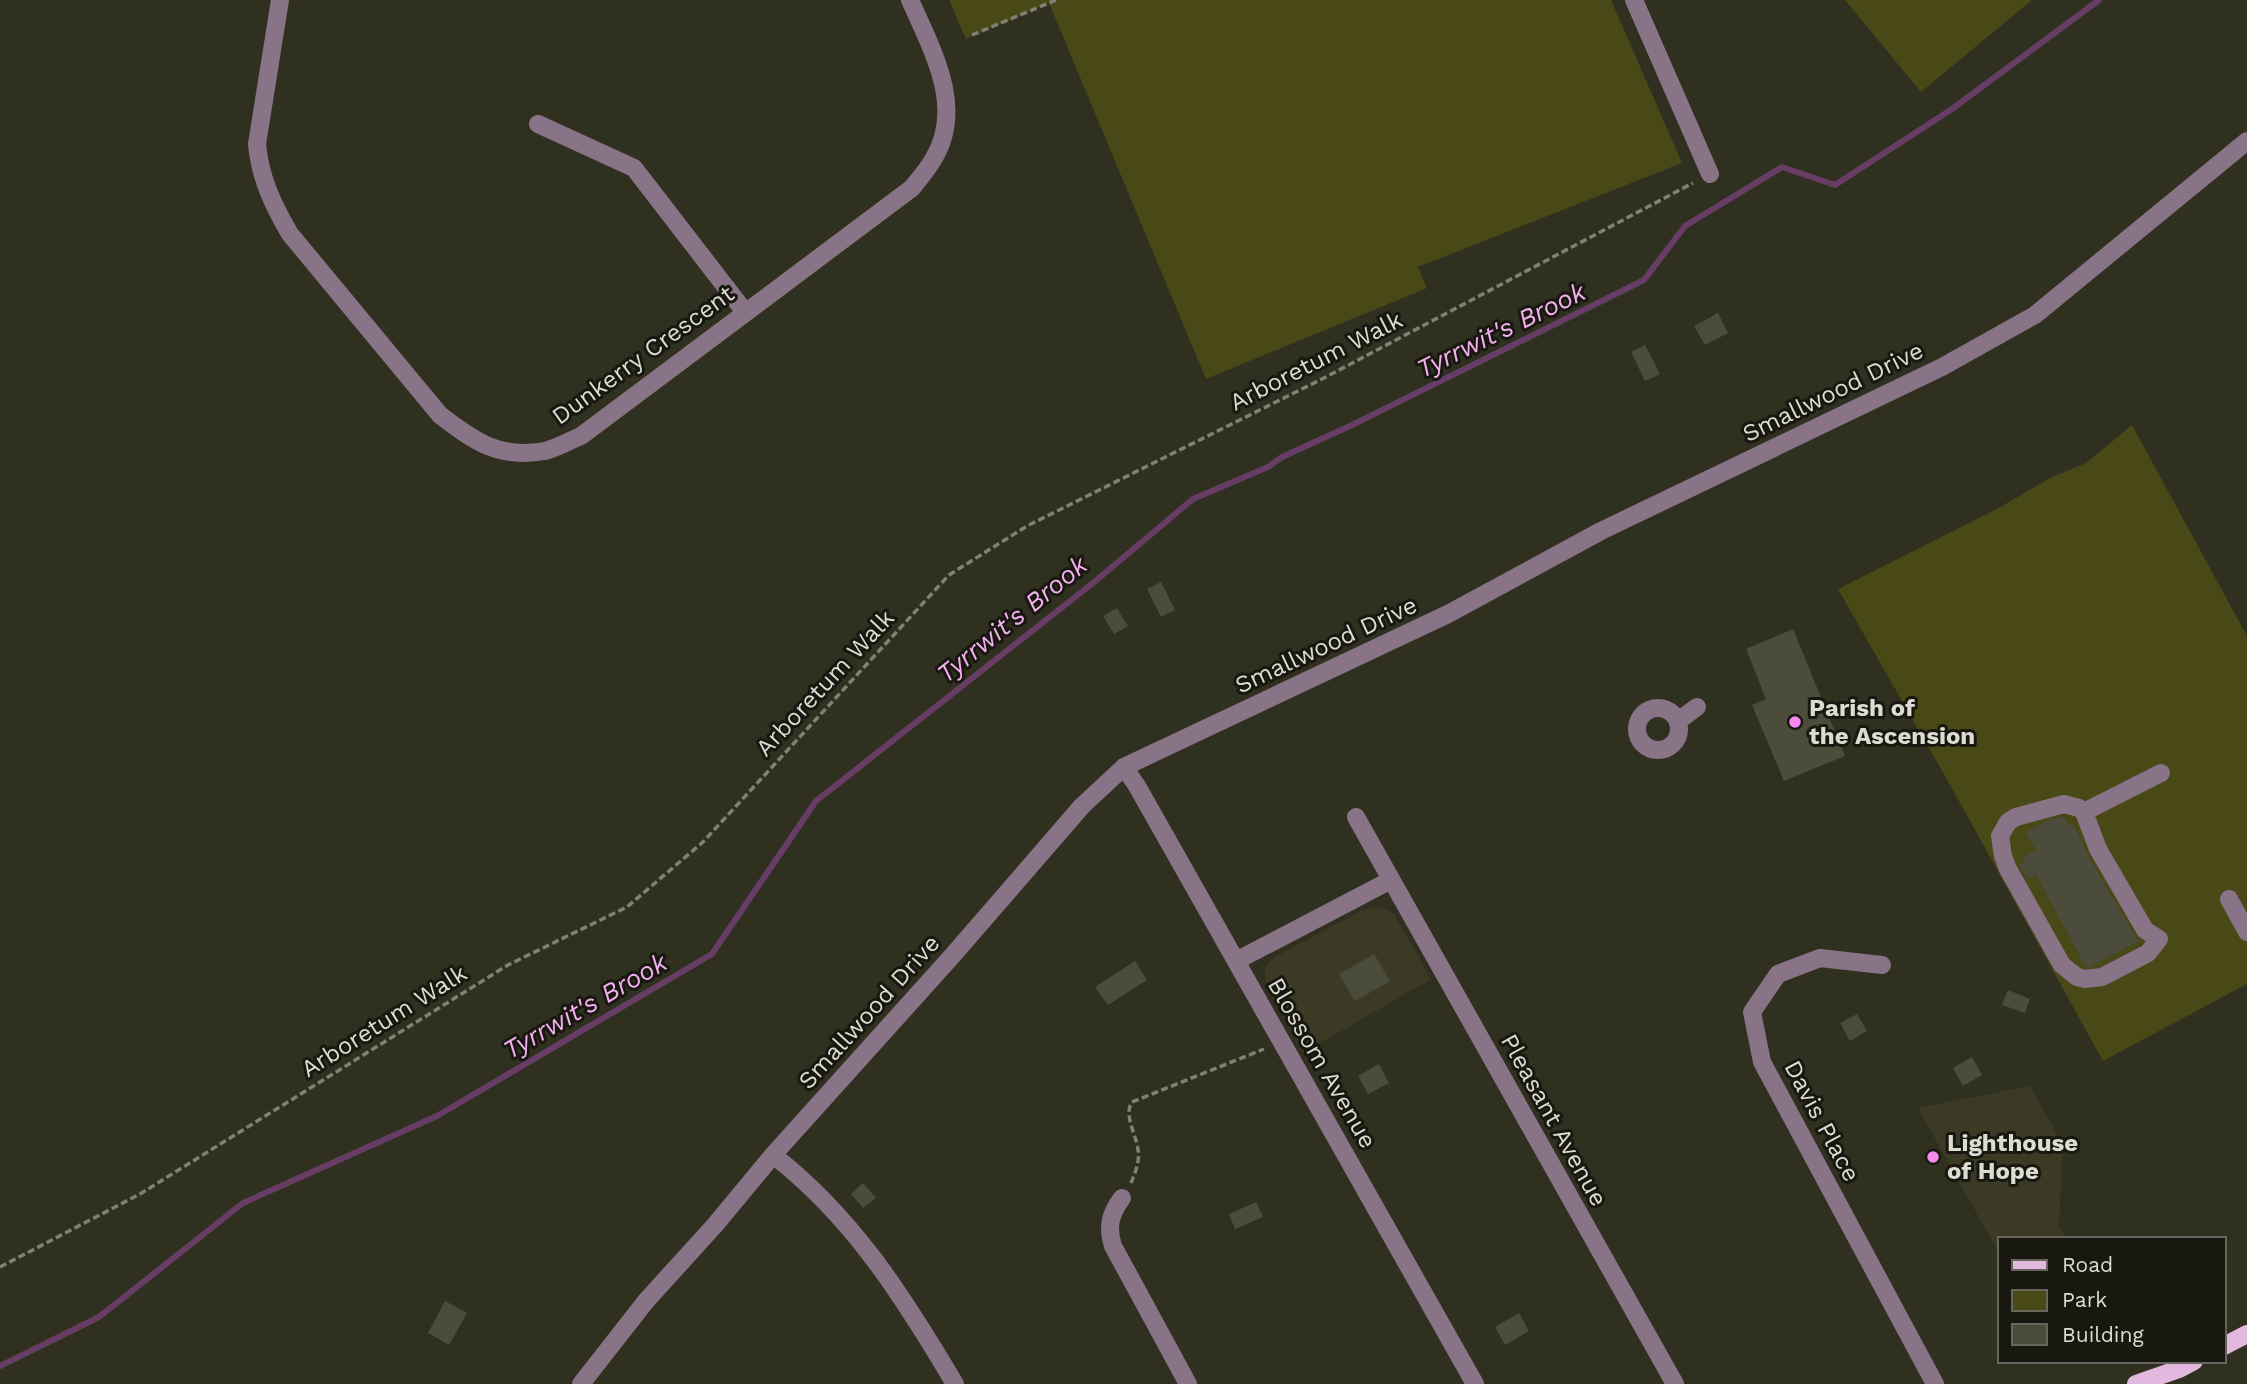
<svg xmlns="http://www.w3.org/2000/svg" width="2247" height="1384" font-family="'Work Sans',sans-serif">
<style>
.built{fill:#3b3b25}
.green{fill:#494817}
.lines{fill:none;stroke-linecap:round;stroke-linejoin:round}
.stream{stroke:#683d65;stroke-width:6}
.building{fill:#4c4c3c}
.path{stroke:#808074;stroke-width:3.5;stroke-dasharray:7 3.5;stroke-linecap:butt}
.minor{stroke:#897487;stroke-width:18}
.major{stroke:#e3b8df;stroke-width:18}
.poi-dot{fill:#f589ee;stroke:#181811;stroke-width:2.5}
.labels{text-anchor:middle;stroke-width:6;stroke-linejoin:round;paint-order:stroke}
.street-label{font-size:24px;fill:#dcdcd3;stroke:#181811}
.poi-label{font-size:24px;font-weight:bold;fill:#dcdcd3;stroke:#181811;text-anchor:start}
.water-label{font-size:26px;font-style:italic;fill:#f3afee;stroke:#181811}
</style>
<rect width="100%" height="100%" fill="#303021"/>
<g class="built">
<polygon points="1374,907 1387,910 1394,914 1431,979 1303,1053 1267,988 1265,980 1265,967 1275,957 1361,911"/>
<polygon points="2030,1086 2063,1145 2059,1225 2066,1239 2000,1239 2000,1255 1918,1108"/>
</g>
<g class="green">
<polygon points="949,0 1611,0 1682,163 1418,267 1427,288 1206,379 1049,3 966,39"/>
<polygon points="1845,0 2032,0 1921,92"/>
<polygon points="2132,425 2247,636 2247,984 2103,1061 1949,783 1838,589 1997,509 2050,478 2086,463"/>
</g>
<g class="lines">
<polyline class="stream" points="0,1366 99,1317 243,1203 437,1116 712,954 816,801 1093,583 1193,499 1268,467 1282,457 1352,425 1644,280 1685,226 1782,167 1835,185 1952,109 2099,0"/>
</g>
<g class="building">
<polygon points="1718,313 1728,333 1705,345 1694,326"/>
<polygon points="1645,345 1660,374 1645,381 1631,352"/>
<polygon points="1161,582 1175,610 1161,617 1147,589"/>
<polygon points="1117,608 1128,626 1114,634 1103,616"/>
<polygon points="1793,629 1845,756 1784,781 1752,705 1766,699 1746,649"/>
<polygon points="2064,816 2069,825 2073,823 2088,855 2138,941 2090,967 2086,967 2036,875 2027,879 2019,865 2025,861 2023,857 2036,850 2026,832 2049,820"/>
<polygon points="1374,954 1390,981 1355,1001 1339,974"/>
<polygon points="1135,961 1147,980 1108,1005 1095,987"/>
<polygon points="2008,990 2030,999 2025,1013 2002,1005"/>
<polygon points="1857,1014 1867,1031 1850,1041 1840,1023"/>
<polygon points="1972,1057 1982,1075 1963,1086 1953,1068"/>
<polygon points="1379,1064 1389,1083 1368,1094 1358,1076"/>
<polygon points="863,1183 876,1198 863,1208 851,1194"/>
<polygon points="1256,1202 1263,1217 1235,1229 1229,1214"/>
<polygon points="445,1301 467,1313 449,1345 428,1333"/>
<polygon points="1519,1313 1529,1331 1505,1345 1495,1327"/>
</g>
<g class="lines">
<g class="path">
<polyline points="972,35 1056,0"/>
<path d="M1131 1183C1135 1173 1140 1162 1138 1150 1137 1136 1123 1115 1132 1102L1264 1049"/>
<polyline points="0,1267 140,1194 508,965 627,907 703,842 949,575 1027,526 1324,378 1693,183"/>
</g>
<g class="minor">
<path d="M280 0 257 144C260 178 273 205 290 234L440 415C475 442 499 459 545 451 557 448 569 441 581 436L912 188C919 179 928 169 934 158 965 106 931 48 910 0"/>
<polyline points="1634,0 1710,174"/>
<polyline points="538,124 634,168 745,312"/>
<circle cx="1658" cy="729" r="21"/>
<polyline points="1678,721 1697,707"/>
<polyline points="1124,767 1137,786 1475,1384"/>
<polygon points="2064,804 2079,808 2084,812 2098,849 2141,923 2145,930 2159,939 2148,953 2102,977 2085,979 2077,977 2062,965 2008,869 2003,856 2000,836 2008,822 2016,817"/>
<polyline points="2084,812 2161,773"/>
<polyline points="1356,817 1675,1384"/>
<polyline points="2229,899 2247,932"/>
<polyline points="1236,961 1391,880"/>
<polyline points="1882,965 1820,958 1778,974 1752,1012 1762,1062 1935,1384"/>
<path d="M773 1155C853 1217 904 1298 955 1384"/>
<path d="M1122 1198C1110 1214 1107 1227 1113 1246L1188 1384"/>
<polyline points="581,1384 646,1301 715,1225 773,1155 953,955 1082,806 1124,767 1448,614 1601,531 1942,367 2035,315 2247,141"/>
</g>
<g class="major">
<polyline points="2224,1346 2247,1334"/>
<polyline points="2136,1384 2179,1369 2194,1361"/>
</g>
</g>
<g class="poi-dot">
<circle cx="1795" cy="722" r="7"/>
<circle cx="1933" cy="1157" r="7"/>
</g>
<g class="labels">
<g class="street-label">
<text transform="translate(643 355) rotate(-36)" y="8">Dunkerry Crescent</text>
<text transform="translate(1316 361) rotate(-27)" y="8">Arboretum Walk</text>
<text transform="translate(1833 392) rotate(-26)" y="8">Smallwood Drive</text>
<text transform="translate(1326 645) rotate(-25)" y="8">Smallwood Drive</text>
<text transform="translate(825 683) rotate(-47)" y="8">Arboretum Walk</text>
<text transform="translate(869 1012) rotate(-48)" y="8">Smallwood Drive</text>
<text transform="translate(384 1021) rotate(-32)" y="8">Arboretum Walk</text>
<text transform="translate(1322 1063) rotate(60)" y="8">Blossom Avenue</text>
<text transform="translate(1554 1120) rotate(61)" y="8">Pleasant Avenue</text>
<text transform="translate(1822 1121) rotate(62)" y="8">Davis Place</text>
</g>
<g class="poi-label">
<text x="1809" y="716">Parish of<tspan x="1809" dy="28">the Ascension</tspan></text>
<text x="1947" y="1151">Lighthouse<tspan x="1947" dy="28">of Hope</tspan></text>
</g>
<g class="water-label">
<text transform="translate(1501 330) rotate(-26)" y="9">Tyrrwit's Brook</text>
<text transform="translate(1012 619) rotate(-39)" y="9">Tyrrwit's Brook</text>
<text transform="translate(585 1006) rotate(-30)" y="9">Tyrrwit's Brook</text>
</g>
</g>
<rect x="1998" y="1237" width="228" height="126" fill="#181811" stroke="#66665f" stroke-width="2"/>
<rect x="2012" y="1260" width="35" height="10" fill="#e3b8df" stroke="#66665f" stroke-width="2"/>
<text x="2062" y="1272" font-size="21" fill="#dcdcd3">Road</text>
<rect x="2012" y="1290" width="35" height="21" fill="#494817" stroke="#66665f" stroke-width="2"/>
<text x="2062" y="1307" font-size="21" fill="#dcdcd3">Park</text>
<rect x="2012" y="1324" width="35" height="21" fill="#4c4c3c" stroke="#66665f" stroke-width="2"/>
<text x="2062" y="1342" font-size="21" fill="#dcdcd3">Building</text>
</svg>
